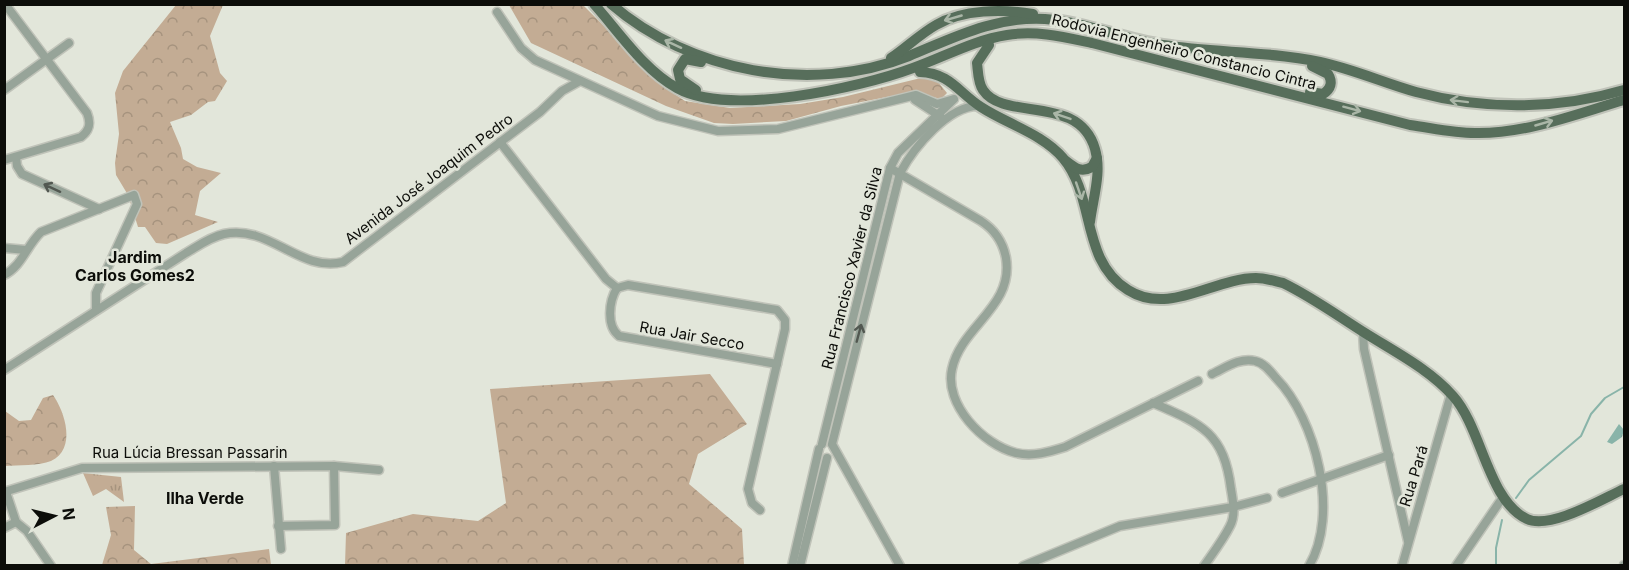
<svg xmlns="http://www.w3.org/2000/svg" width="1629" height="570" font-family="Inter,sans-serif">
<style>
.grass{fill:url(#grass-tufts)}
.forest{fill:url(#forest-crowns)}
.water{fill:url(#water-ripples)}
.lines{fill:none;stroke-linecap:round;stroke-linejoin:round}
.stream{stroke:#89b4a9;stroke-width:2}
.minor-casing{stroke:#c0c3b9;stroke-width:11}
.major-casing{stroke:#c0c3b9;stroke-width:14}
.minor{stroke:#97a499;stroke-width:8}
.major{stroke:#576e5b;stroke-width:10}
.oneway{stroke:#aab6a7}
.oneway2{stroke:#525851}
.labels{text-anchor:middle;stroke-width:5;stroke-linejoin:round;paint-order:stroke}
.street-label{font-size:15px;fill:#0c0d09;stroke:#e2e6da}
.neighbourhood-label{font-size:16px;font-weight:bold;fill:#0c0d09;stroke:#e2e6da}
</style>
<defs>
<pattern id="grass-tufts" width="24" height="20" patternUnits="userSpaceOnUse" patternTransform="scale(1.5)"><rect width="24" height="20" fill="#c3ac94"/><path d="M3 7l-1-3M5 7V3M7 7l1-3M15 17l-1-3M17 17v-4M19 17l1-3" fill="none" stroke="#a6937e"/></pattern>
<pattern id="forest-crowns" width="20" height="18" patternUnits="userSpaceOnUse" patternTransform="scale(1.5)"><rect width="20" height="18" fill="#c3ac94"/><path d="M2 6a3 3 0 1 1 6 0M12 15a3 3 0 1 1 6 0" fill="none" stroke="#a6937e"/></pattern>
<pattern id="water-ripples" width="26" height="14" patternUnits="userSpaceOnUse" patternTransform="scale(1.5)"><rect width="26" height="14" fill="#89b4a9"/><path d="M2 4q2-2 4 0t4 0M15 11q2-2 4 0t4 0" fill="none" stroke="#759a90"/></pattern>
</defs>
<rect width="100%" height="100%" fill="#e2e6da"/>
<polygon class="grass" points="83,473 121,477 124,502 106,489 93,496"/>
<g class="forest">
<polygon points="176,5 223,5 210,36 220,73 227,81 215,101 208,102 191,115 170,122 181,148 183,159 197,167 221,173 200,191 195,215 218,222 167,244 156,243 145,227 138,227 128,195 116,175 115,163 119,134 115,93 123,71"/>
<polygon points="509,5 583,5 667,89 685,101 730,108 800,104 843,97 925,77 938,82 947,93 941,99 912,92 841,106 786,121 733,124 714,123 666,106 531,43"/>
<polygon points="710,374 747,424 698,454 689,484 742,529 744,565 345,565 346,533 413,514 478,521 506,503 490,389"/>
<path d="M53 395C65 412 77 449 51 461 39 466 18 465 5 466V411L19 421 31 420 43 398Z"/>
<polygon points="135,506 134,550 151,564 269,549 271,565 102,565 111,535 106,507"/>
</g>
<polygon class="water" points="1619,424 1624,430 1622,437 1612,444 1607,442"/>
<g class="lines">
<g class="stream">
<polyline points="1516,498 1529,480 1581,436 1591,414 1605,398 1624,387"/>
<polyline points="1496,566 1496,548 1502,520"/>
</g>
<defs>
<g id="minor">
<polyline points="497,12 521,48 535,60 658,116 718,131 778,129 916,95 937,104 954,99"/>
<polyline points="4,90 69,43"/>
<polyline points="915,100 941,117"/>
<polyline points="500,142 606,279 617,288"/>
<polyline points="16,157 17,166 22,174 99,209"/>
<path d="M4 160 81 137C90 130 91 123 87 113L5 4"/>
<path d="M890 168 981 221C995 230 1003 242 1006 258 1014 307 961 326 952 369 944 404 983 445 1016 453 1033 457 1049 452 1065 447L1198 381"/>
<polyline points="4,248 26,250"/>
<path d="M4 275C22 266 27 245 41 232L134 195 137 204 96 293V310"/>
<polyline points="617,288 628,285 777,310 785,320 785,329 748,489 752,503 760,510"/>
<path d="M617 288C609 301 606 326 619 336L777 364"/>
<polyline points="1363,332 1364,349 1408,541"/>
<path d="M4 370 186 253C198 246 210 237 224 234 269 224 300 273 343 262L540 112 562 91 580 81"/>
<path d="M1212 374C1225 368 1240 357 1255 361 1264 363 1270 371 1276 378 1316 419 1340 514 1309 566"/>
<path d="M1153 403C1202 424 1224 433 1231 489 1233 501 1236 515 1230 526 1223 540 1213 553 1204 566"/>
<polyline points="822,444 890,168 898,153 953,100"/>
<path d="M832 444 900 173C914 147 949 105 979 106"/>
<polyline points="833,446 900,566"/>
<polyline points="274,466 281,549"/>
<polyline points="4,492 82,468 334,466 379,470"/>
<polyline points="6,492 16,522 27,531 51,566"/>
<polyline points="1282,493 1389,455"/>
<polyline points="278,526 335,525 334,466"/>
<polyline points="4,528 16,522"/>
<polyline points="792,566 819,449"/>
<polyline points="800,566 827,458"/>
<polyline points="1023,566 1120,526 1233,507 1267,498"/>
<polyline points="1402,566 1451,394"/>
<polyline points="1456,566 1503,497"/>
<polyline points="1624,566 1624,565"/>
</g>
<g id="major">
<path d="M594 4C619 32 644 70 677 88 729 117 859 88 913 68 944 57 974 40 1007 35 1036 30 1064 37 1092 43L1410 125C1432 128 1453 133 1475 133 1526 134 1576 114 1624 100"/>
<path d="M611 4C690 72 811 95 909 56 953 38 995 16 1045 19 1085 22 1123 39 1163 45 1215 53 1268 51 1320 62 1353 69 1384 83 1416 92 1483 110 1557 110 1624 90"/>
<path d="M989 45 977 63C978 71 978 83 983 90 1004 122 1079 93 1095 149 1102 172 1093 198 1090 222"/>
<path d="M891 58C906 48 920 34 936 25 963 9 1003 9 1033 14"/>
<path d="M920 72C950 73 959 93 981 107 1007 124 1043 134 1063 158 1096 197 1080 260 1128 290 1169 316 1214 278 1256 278 1265 278 1274 281 1283 283 1312 297 1338 316 1365 333 1395 352 1429 369 1453 396 1482 428 1488 501 1527 519 1550 530 1602 499 1624 489"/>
<polyline points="696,90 680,79 678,70 685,59 701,62"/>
<path d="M1310 92 1323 94C1331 89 1333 82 1328 74L1312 66"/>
<path d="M1066 161C1075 168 1081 173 1092 167L1097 158"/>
</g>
</defs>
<use href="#minor" class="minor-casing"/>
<use href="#major" class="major-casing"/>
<use href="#minor" class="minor"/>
<use href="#major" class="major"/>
</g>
<defs><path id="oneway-shaft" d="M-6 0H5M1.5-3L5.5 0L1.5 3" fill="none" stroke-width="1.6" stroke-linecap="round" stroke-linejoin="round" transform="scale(1.5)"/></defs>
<g class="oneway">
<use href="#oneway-shaft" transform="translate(953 18) rotate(164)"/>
<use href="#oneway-shaft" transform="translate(673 44) rotate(-155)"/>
<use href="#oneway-shaft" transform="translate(1459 101) rotate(-173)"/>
<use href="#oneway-shaft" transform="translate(1352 109) rotate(15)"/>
<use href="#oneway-shaft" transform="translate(1062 116) rotate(-161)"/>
<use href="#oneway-shaft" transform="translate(1544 123) rotate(-16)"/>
<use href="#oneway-shaft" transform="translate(1079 191) rotate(71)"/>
</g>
<g class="oneway2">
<use href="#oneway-shaft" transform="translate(52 188) rotate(-155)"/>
<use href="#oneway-shaft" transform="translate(859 333) rotate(-75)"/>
</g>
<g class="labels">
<g class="street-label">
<text transform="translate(1184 52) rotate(14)" y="5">Rodovia Engenheiro Constancio Cintra</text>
<text transform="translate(429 179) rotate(-37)" y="5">Avenida José Joaquim Pedro</text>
<text transform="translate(852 268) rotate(-76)" y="5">Rua Francisco Xavier da Silva</text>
<text transform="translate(692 336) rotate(10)" y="5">Rua Jair Secco</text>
<text x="190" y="458">Rua Lúcia Bressan Passarin</text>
<text transform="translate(1414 476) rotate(-73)" y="5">Rua Pará</text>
</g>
<g class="neighbourhood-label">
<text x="135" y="263">Jardim<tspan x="135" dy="18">Carlos Gomes2</tspan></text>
<text x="205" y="504">Ilha Verde</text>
</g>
</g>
<rect width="1629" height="570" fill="none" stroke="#0c0d09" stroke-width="12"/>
<g transform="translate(54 516) rotate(83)" stroke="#e2e6da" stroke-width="4.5" paint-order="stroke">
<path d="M0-4.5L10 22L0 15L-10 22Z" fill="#0c0d09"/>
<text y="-9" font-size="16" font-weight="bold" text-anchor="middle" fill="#0c0d09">N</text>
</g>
</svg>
